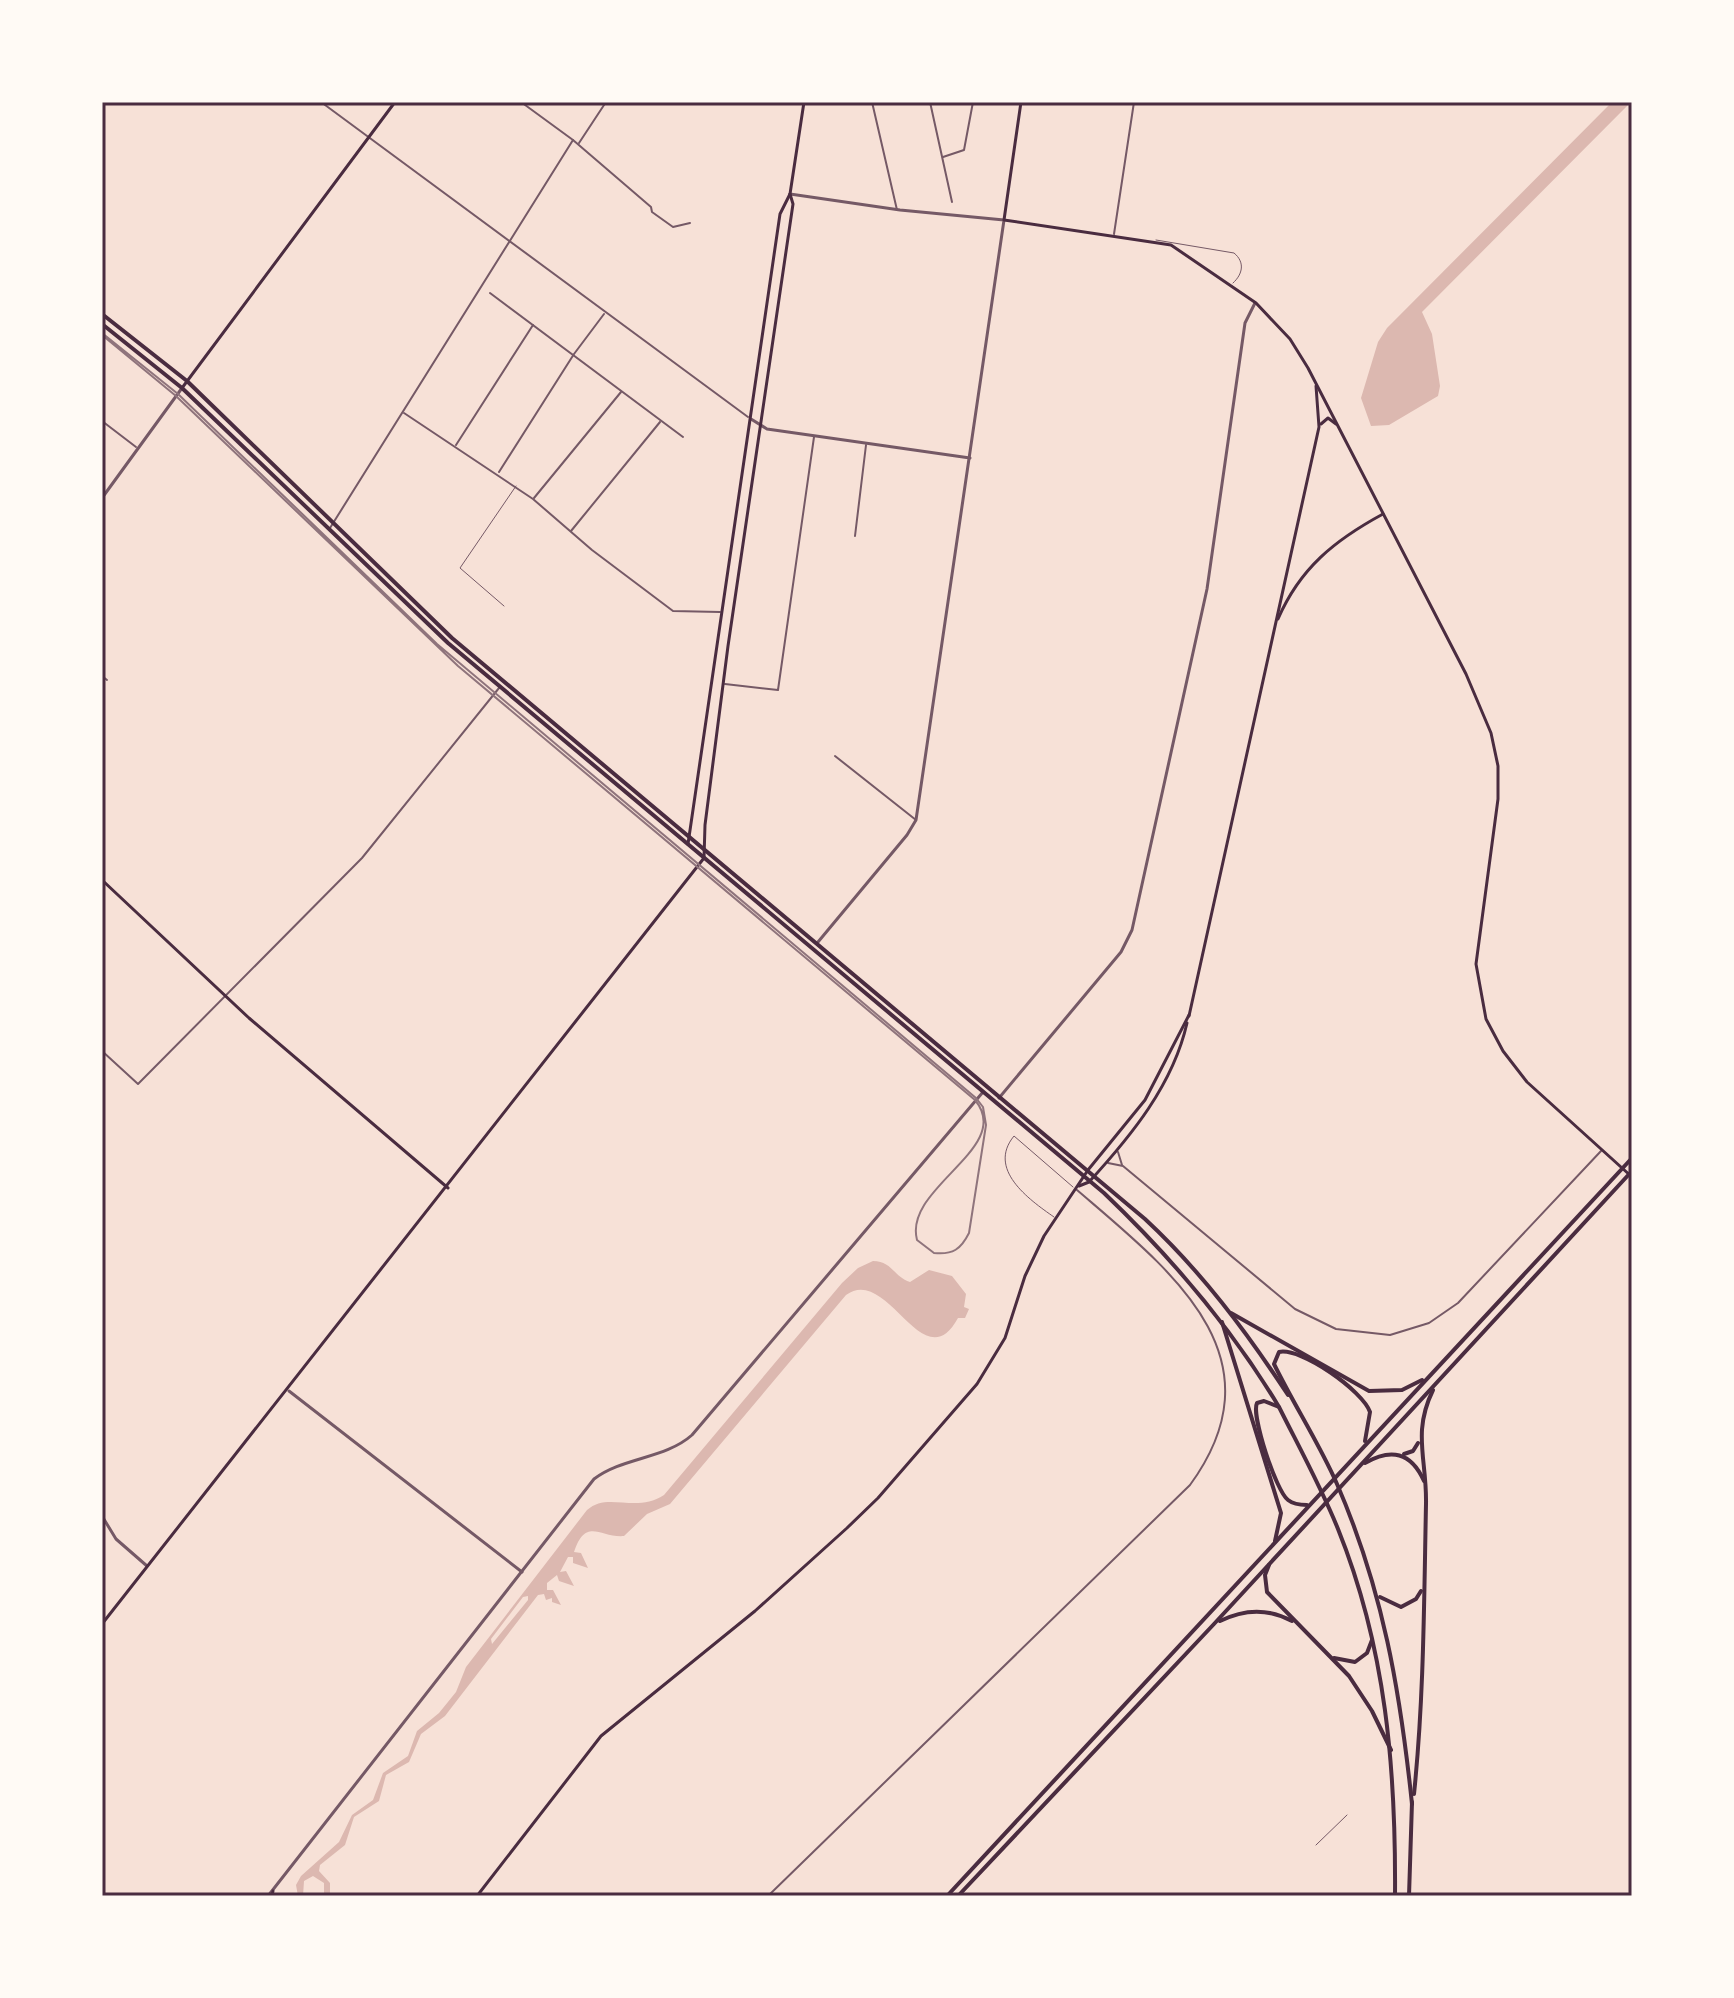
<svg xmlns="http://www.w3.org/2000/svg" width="1734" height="1998" font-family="Roboto,sans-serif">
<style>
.water{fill:#dcb8b0;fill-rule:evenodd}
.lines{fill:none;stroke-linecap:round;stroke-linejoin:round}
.service{stroke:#755966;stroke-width:1}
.minor{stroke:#755966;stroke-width:2}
.tertiary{stroke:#755966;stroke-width:3}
.secondary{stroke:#4a2c40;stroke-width:3}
.primary{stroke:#4a2c40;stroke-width:4}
.trunk{stroke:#4a2c40;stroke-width:4}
.tram{stroke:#8f747c;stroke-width:2}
.neatline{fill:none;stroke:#4a2c40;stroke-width:3}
</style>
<rect width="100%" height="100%" fill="#f7e1d7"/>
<g class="water">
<polygon points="1612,102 1631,102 1422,312 1432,334 1440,386 1438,396 1389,425 1371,426 1361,398 1378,342 1387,328"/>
<path d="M873 1261C892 1261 894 1277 910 1282L929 1270 952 1276 966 1294 964 1307 969 1309 965 1318H958C923 1382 888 1264 846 1295L670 1504 647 1514 624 1536C600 1538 586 1516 574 1552L581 1553 588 1568 573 1563V1557H568L560 1572 566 1571 574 1586 559 1581 557 1575 547 1583V1590H553L561 1605 552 1602V1598L546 1600 544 1594 538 1595 445 1716 421 1734 409 1762 386 1775 379 1801 354 1817 345 1845 320 1865 319 1871 330 1883V1896H324V1883L313 1876 304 1881 303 1896H298L296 1885 301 1876 339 1842 352 1815 373 1800 383 1773 408 1756 417 1731 439 1713 456 1692 466 1667 587 1510C608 1491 635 1514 664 1495L842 1283 858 1268ZM528 1596V1600L492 1644 491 1639 523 1597Z"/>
</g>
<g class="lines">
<g class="service">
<path d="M1156 240 1234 253C1245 262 1243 274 1233 283"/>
<polyline points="504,606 460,568 516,486"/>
<path d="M1054 1217C1028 1199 987 1169 1014 1136L1073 1187"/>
<polyline points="1316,1845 1347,1815"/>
</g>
<g class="minor">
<polyline points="321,102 748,417"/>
<polyline points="521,102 573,140 651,207 652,212 673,227 690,223"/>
<polyline points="872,102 897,210"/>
<polyline points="930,102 952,202"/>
<polyline points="579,143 606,102"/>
<polyline points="943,157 964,150 973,102"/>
<polyline points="1114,234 1134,102"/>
<polyline points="490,293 683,437"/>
<polyline points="404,413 533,499 592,550 673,611 720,612"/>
<polyline points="102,421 136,447"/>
<polyline points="456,445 533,325"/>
<polyline points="499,472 574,354 604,314"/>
<polyline points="534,498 621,392"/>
<polyline points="330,528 573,140"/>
<polyline points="571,531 660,422"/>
<polyline points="855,536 866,445"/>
<polyline points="102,676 107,680"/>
<polyline points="725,684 778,690 814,437"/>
<polyline points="835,756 916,820"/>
<polyline points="102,1051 138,1084 362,858 499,688"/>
<polyline points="1118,1152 1122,1165"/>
<polyline points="1108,1163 1123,1166 1295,1309 1336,1329 1390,1335 1429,1323 1458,1303 1601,1151"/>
<path d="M768 1896 1190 1485C1284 1356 1170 1270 1077 1190"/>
</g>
<g class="tertiary">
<polyline points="790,194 900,210 1004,220 916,820 907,835 818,942"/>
<polyline points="751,419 767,429 970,458"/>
<polyline points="102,498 182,388"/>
<polyline points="999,1098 1121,952 1132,930 1207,589 1245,323 1255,303"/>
<polyline points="289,1391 522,1572"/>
<polyline points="102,1516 116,1539 147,1566"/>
<path d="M268 1896 594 1479C623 1457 665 1459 692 1435L983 1092"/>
</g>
<g class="secondary">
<polyline points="1021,102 1004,220 1171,245 1256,303 1290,339 1308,368 1466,674 1491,733 1498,766 1498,799 1476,964 1486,1019 1503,1051 1527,1082 1632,1177"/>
<polyline points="182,388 395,102"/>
<polyline points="1321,424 1328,418 1336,424"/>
<path d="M1278 619C1300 568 1335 540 1383 514"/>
<polyline points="688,844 780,214 790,194"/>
<polyline points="102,880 249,1018 448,1188"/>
<polyline points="1189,1016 1319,427 1316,386"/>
<path d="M1079 1186 1089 1182C1131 1136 1173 1085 1187 1023"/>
<polyline points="102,1624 704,858 705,825 728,646 793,204 790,194 804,102"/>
<polyline points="272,1896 273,1891"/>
<polyline points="477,1896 601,1736 755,1611 847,1528 878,1498 977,1384 1005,1338 1025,1276 1044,1236 1088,1170 1145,1100 1189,1015"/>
</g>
<g class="primary">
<path d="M102 314 187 381 452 638 1145 1219C1201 1271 1246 1331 1288 1395"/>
<path d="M102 324 182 388 448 643 1104 1193C1171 1257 1231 1327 1279 1407"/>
</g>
<g class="trunk">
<polyline points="1231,1313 1369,1391 1402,1390 1422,1380"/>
<polyline points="1222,1322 1281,1513 1275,1541"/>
<path d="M1365 1441 1370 1412C1363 1391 1301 1347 1279 1352L1274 1364C1294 1405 1319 1443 1337 1484 1383 1590 1400 1690 1412 1804"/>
<polyline points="1404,1454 1413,1451 1418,1443"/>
<path d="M1365 1463C1391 1448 1411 1452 1424 1481"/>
<path d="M1307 1505C1300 1505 1293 1504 1288 1500 1276 1491 1251 1415 1257 1403L1264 1401 1279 1407C1299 1447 1321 1487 1338 1529 1386 1648 1396 1769 1395 1896"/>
<polyline points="1269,1565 1265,1575 1267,1592 1349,1676 1372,1711 1391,1750"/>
<polyline points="1380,1597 1401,1607 1416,1599 1421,1591"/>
<path d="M1220 1621C1244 1609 1268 1608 1292 1621"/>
<polyline points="1334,1658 1355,1662 1367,1653 1372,1640"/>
<path d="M1414 1794C1424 1698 1424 1600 1426 1504 1427 1459 1412 1433 1433 1390"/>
<polyline points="947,1896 1632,1158"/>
<polyline points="958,1896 1214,1624 1632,1171"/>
<polyline points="1409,1896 1412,1802"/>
</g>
<path class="tram" d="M102 333 178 394 437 644 976 1098 983 1107 986 1125 969 1233C961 1249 953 1255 934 1253L917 1240C903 1187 1015 1148 975 1100L458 666 176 396 102 335"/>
</g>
<rect width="1734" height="1998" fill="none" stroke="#fffaf5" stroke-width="208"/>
<rect x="104" y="104" width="1526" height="1790" class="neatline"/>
</svg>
